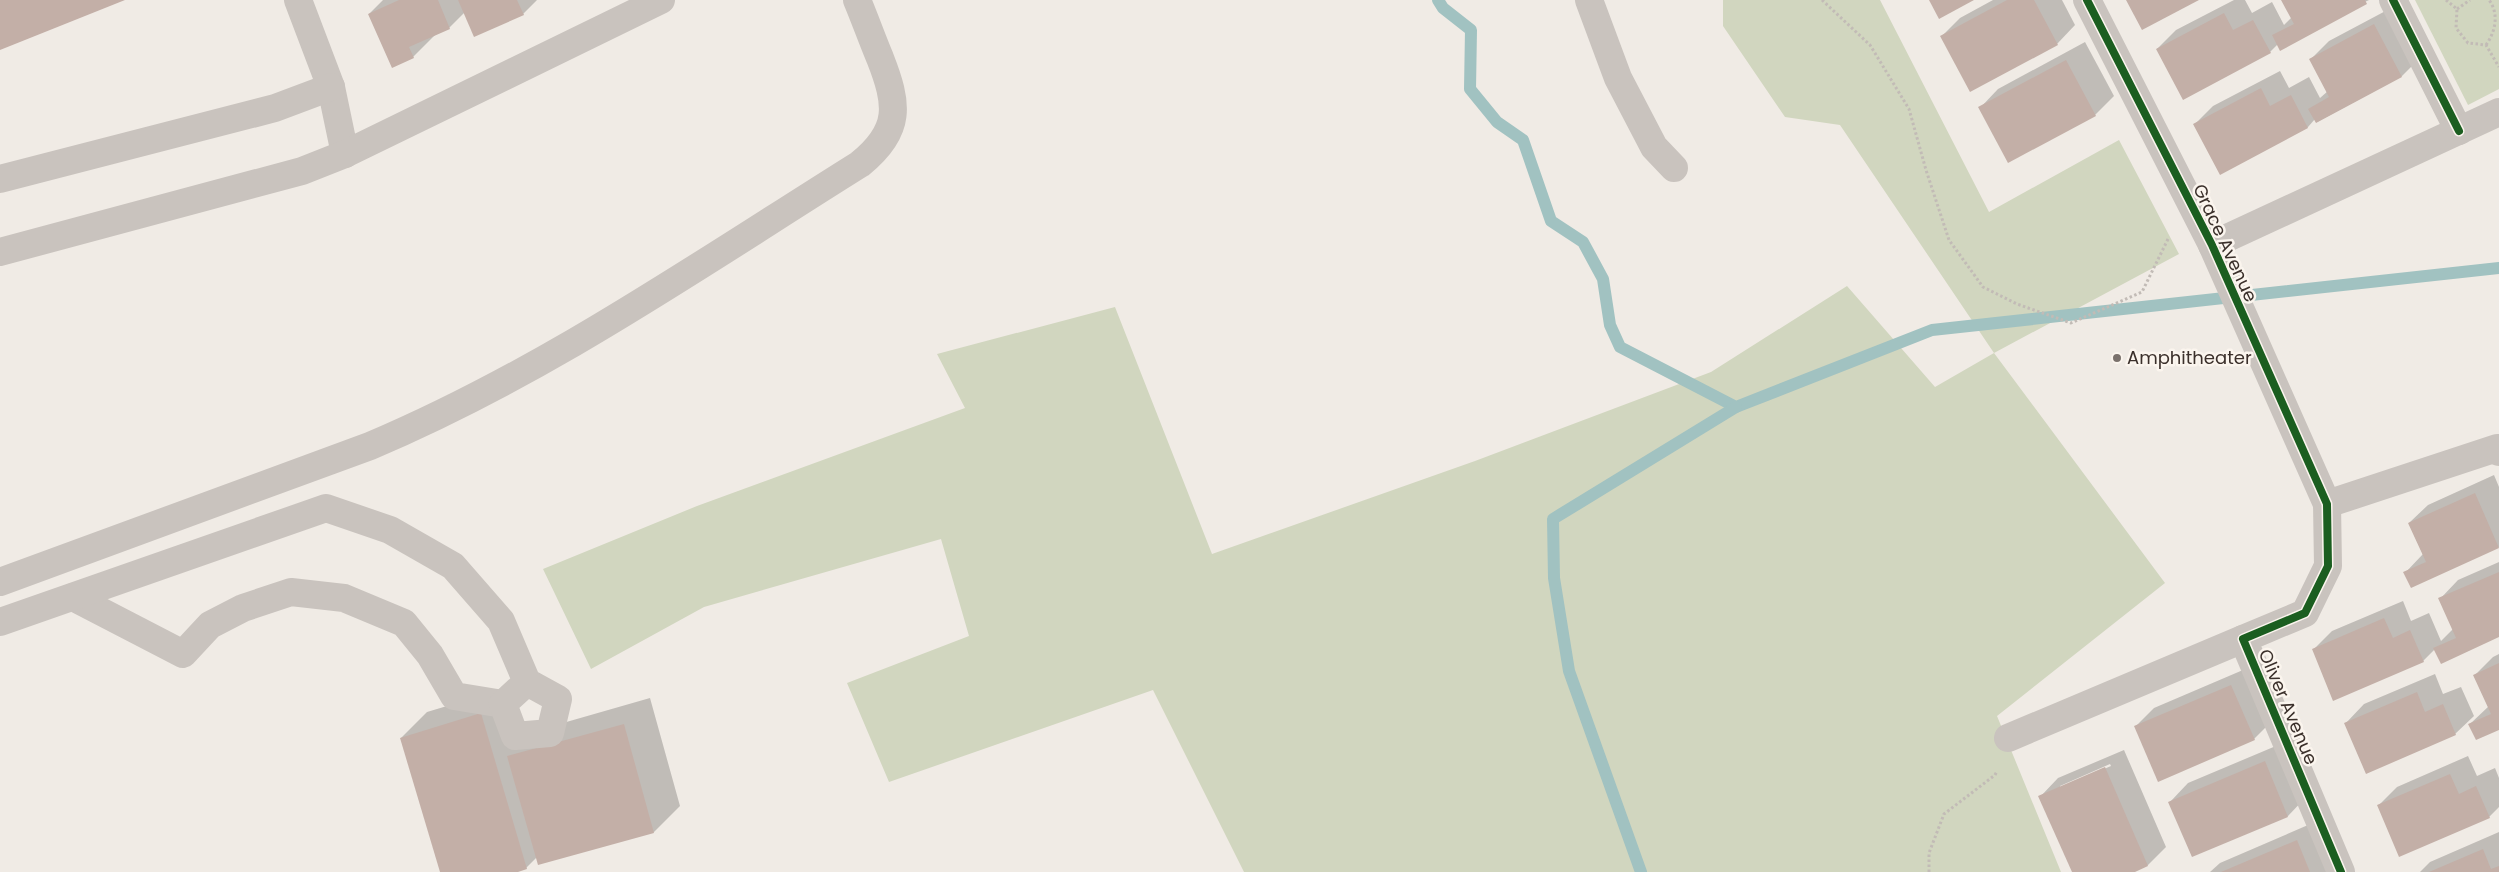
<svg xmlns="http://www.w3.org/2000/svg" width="2499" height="872" font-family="Poppins,sans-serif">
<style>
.green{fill:#d1d6bf}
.shadow{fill:#0003;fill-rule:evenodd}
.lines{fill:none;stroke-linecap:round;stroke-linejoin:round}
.stream{stroke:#a1c2c1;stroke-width:12}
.building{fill:#c3afa7}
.path{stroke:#c2bbb6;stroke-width:3;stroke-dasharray:2.5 2.5;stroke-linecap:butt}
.minor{stroke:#c9c3be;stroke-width:28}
.cycleway-casing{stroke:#fbf5ee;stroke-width:11}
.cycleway{stroke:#1b5e20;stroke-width:8}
.poi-dot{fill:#7a716c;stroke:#fbf5ee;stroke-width:2}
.labels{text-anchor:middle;stroke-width:5;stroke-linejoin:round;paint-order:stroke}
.street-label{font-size:18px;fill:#3b302b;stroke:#fbf5ee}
.poi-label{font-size:18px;fill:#3b302b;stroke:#fbf5ee;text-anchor:start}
</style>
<rect width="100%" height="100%" fill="#f0ebe5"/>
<g class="green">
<polygon points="1723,0 1880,0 1989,212 2119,140 2179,254 1994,353 2165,583 1997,716 2061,872 1244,872 1153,690 889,782 847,683 969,636 941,539 704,607 591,669 543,569 697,506 965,408 937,354 1115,307 1212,554 1475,461 1711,372 1847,286 1935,387 1994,353 1840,125 1785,117 1723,26"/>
<polygon points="2415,0 2499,0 2499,89 2468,105"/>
</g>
<g class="shadow">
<polygon points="383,0 537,0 523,14 465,12 449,28 437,33 413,57 369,14"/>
<polygon points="1993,0 2062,0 2075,25 2057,44 1942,36 1960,18"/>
<polygon points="2234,0 2245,0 2252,13 2272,2 2284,25 2292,17 2282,0 2369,0 2278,44 2270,52 2157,49 2176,30"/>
<polygon points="2393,7 2420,58 2402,76 2317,122 2315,119 2308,127 2221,173 2194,125 2213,106 2280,71 2289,88 2309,77 2320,98 2328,91 2311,59 2329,41"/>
<polygon points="2085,42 2114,96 2095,115 1980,108 1998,89"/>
<polygon points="2494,475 2499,487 2499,547 2411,587 2405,573 2423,554 2409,523 2428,505"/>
<polygon points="2499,562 2499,636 2435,649 2423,661 2313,650 2332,631 2403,601 2411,621 2429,613 2441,641 2453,629 2440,599 2458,580"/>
<polygon points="2499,654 2499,728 2470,724 2489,706 2475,675 2493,657"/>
<polygon points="2250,667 2272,721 2254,739 2136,726 2154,708"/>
<polygon points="2435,674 2443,694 2461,687 2474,716 2455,734 2346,723 2364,704"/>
<polygon points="507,688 523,743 535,731 650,698 680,806 654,832 539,863 537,857 526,868 514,872 441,872 401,738 427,712"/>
<polygon points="2283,743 2306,797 2288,816 2192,856 2170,802 2188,783"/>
<path d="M2124 750 2166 847 2148 865 2132 872H2073L2040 797 2058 778ZM2110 764 2111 766 2060 788V786Z"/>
<polygon points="2468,756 2477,776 2495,768 2499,778 2499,807 2489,817 2379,805 2397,787"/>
<polygon points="2315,822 2336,872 2210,872 2220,863"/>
<polygon points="2499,832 2499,872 2420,872 2430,862"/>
</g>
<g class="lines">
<g class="stream">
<polyline points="1438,0 1443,8 1471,30 1470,89 1497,122 1523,140 1551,221 1583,242 1603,279 1610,325 1620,347 1736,407 1932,330 2499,268"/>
<polyline points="1641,872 1569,671 1554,578 1553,519 1736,407"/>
</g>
</g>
<g class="building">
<polygon points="0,0 125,0 0,50"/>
<polygon points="399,0 438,0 450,29 409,47 414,58 392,68 368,14"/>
<polygon points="458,0 517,0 524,15 474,37"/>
<polygon points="1929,0 1974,0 1939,19"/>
<polygon points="2007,0 2034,0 2058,45 1970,92 1940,36"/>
<polygon points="2126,0 2199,0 2142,30"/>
<polygon points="2281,0 2365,0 2367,4 2280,51 2272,35 2294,24"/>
<polygon points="2224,13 2233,30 2253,20 2271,53 2183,100 2156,49"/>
<polygon points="2374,24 2402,77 2316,123 2308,109 2329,97 2309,59"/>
<polygon points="2066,60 2096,116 2008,163 1978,107"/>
<polygon points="2261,88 2270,106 2291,95 2308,128 2220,175 2193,124"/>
<polygon points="2475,493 2499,548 2411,588 2403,572 2426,562 2408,523"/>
<polygon points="2499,572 2499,637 2441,664 2433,648 2456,638 2438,598"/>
<polygon points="2384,618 2393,638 2410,630 2424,662 2333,701 2312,649"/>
<polygon points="2499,663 2499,730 2476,740 2468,724 2491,714 2473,675"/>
<polygon points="2231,685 2255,740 2158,782 2134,726"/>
<polygon points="2417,692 2425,712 2443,704 2456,735 2366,774 2344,723"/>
<polygon points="481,713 527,869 518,872 440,872 400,738"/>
<polygon points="624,724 654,833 538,865 507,756"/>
<polygon points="2265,761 2288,817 2192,857 2168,802"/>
<polygon points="2105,767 2148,866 2135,872 2072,872 2038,796"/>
<polygon points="2450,774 2459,794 2476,786 2490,818 2399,857 2377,805"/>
<polygon points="2297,840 2310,872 2221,872"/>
<polygon points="2483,849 2491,869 2499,866 2499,872 2429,872"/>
</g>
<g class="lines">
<g class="path">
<polyline points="1822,0 1870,45 1909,109 1926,170 1949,240 1983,287 2017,304 2071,323 2142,292 2169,237"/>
<polyline points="2446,0 2457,9 2456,28 2468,43 2486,45 2499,67"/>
<polyline points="2457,9 2470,0"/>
<path d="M2486 45C2496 31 2499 13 2489 0"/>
<polyline points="1929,872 1929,853 1944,814 1995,775 1997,771"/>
</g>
<g class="minor">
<polyline points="298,0 331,87 345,154"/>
<polyline points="1589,0 1618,78 1654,147 1674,168"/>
<polyline points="2087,0 2212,245 2327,504 2328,566 2305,613 2243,639 2341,872"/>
<polyline points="2393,0 2459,131"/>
<polyline points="0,179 275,108 331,87"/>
<polyline points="2212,245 2499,112"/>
<polyline points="0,252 302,171 345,154 661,0"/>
<polyline points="2327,504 2497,448 2499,452"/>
<path d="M0 582 370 446C545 372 700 264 860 164 902 130 898 104 880 58 872 39 865 19 857 0"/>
<polyline points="73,597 183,654 210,625 243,608 291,592 344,598 404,623 430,655 454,696 503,704"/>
<polyline points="0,622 326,508 390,530 453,566 501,621 527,682 558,699 550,733 515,736 503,704 527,682"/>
<polyline points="2008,738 2243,639"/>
</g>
<defs>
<g id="cycleway">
<polyline points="2087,0 2212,245 2327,504 2328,566 2305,613 2243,639 2341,872"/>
<polyline points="2393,0 2459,131"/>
</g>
</defs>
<use href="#cycleway" class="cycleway-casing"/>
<use href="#cycleway" class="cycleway"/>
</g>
<circle class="poi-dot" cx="2117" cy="358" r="5"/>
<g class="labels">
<g class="street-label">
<text transform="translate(2225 243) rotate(65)" y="6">Grace Avenue</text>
<text transform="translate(2288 707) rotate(67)" y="6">Oliver Avenue</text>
</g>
<g class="poi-label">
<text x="2127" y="364">Amphitheater</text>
</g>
</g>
</svg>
